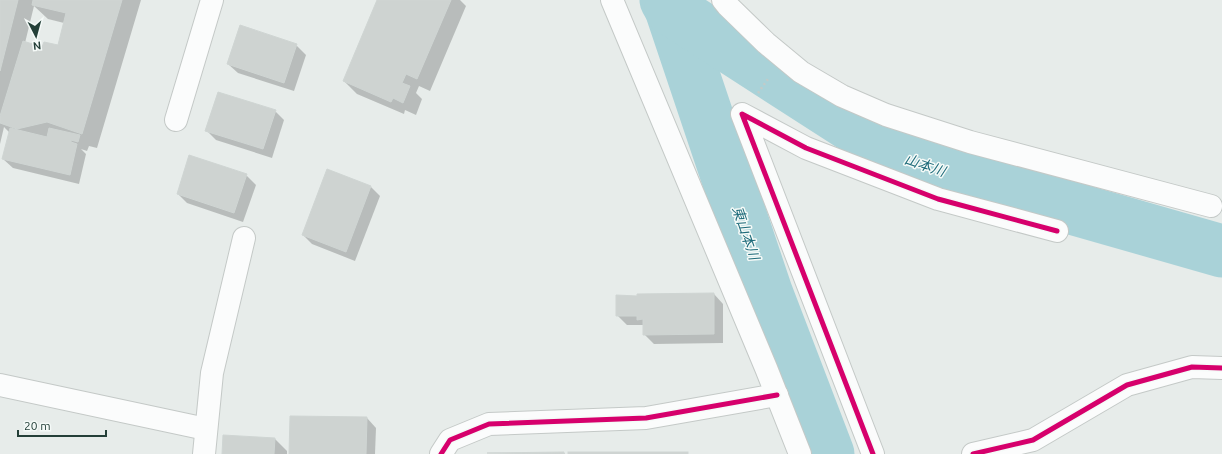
<svg xmlns="http://www.w3.org/2000/svg" width="1222" height="454" font-family="Ubuntu,'Noto Sans JP',sans-serif">
<style>
.shadow{fill:#0003;fill-rule:evenodd}
.lines{fill:none;stroke-linecap:round;stroke-linejoin:round}
.river{stroke:#a9d2d8;stroke-width:53}
.building{fill:#ced3d1;stroke:#cfd5d3}
.minor-casing{stroke:#c4c9c7;stroke-width:24}
.path{stroke:#c3cbc8;stroke-width:2.5;stroke-dasharray:2 3;stroke-linecap:butt}
.minor{stroke:#fbfcfc;stroke-width:22}
.cycleway-casing{stroke:#f5faf8;stroke-width:8}
.cycleway{stroke:#d6006c;stroke-width:5}
.labels{text-anchor:middle;stroke-width:3;stroke-linejoin:round;paint-order:stroke}
.water-label{font-size:14px;font-style:italic;fill:#1f6c7b;stroke:#f5faf8}
</style>
<rect width="100%" height="100%" fill="#e7ecea"/>
<g class="shadow">
<path d="M0 0H141L97 148 89 146 87 151 81 149 86 154 79 184 13 168 3 159 10 133 4 127 0 144ZM34 6 48 19 64 23 59 46 43 48 25 43Z"/>
<polygon points="378,0 460,0 466,6 430,91 419,86 416,93 422,99 416,115 405,110 404,114 357,94 344,81"/>
<polygon points="296,45 306,55 294,91 238,73 228,64"/>
<polygon points="275,111 284,120 272,158 216,140 206,130"/>
<polygon points="328,170 371,187 380,196 355,261 312,244 303,235"/>
<polygon points="246,175 256,185 243,222 187,203 178,194"/>
<polygon points="714,294 723,304 723,343 654,344 644,334 644,325 627,325 617,315"/>
<polygon points="367,418 376,428 375,454 290,454"/>
<polygon points="275,439 287,451 287,454 223,454"/>
<polygon points="564,453 565,454 497,454"/>
</g>
<g class="lines">
<g class="river">
<polyline points="666,0 671,9 766,292 828,454"/>
<polyline points="671,9 907,161 1222,251"/>
</g>
</g>
<g class="building">
<polygon points="0,0 18,0 0,71"/>
<polygon points="33,0 122,0 82,134 47,122 17,129 0,123 0,116 23,41 42,47 44,42 58,45 66,13 32,5"/>
<polygon points="377,0 451,0 417,79 406,74 402,83 410,86 403,103 393,98 391,102 343,81"/>
<polygon points="240,25 297,44 284,83 227,64"/>
<polygon points="218,92 276,110 263,149 205,131"/>
<polygon points="10,128 47,137 49,128 80,135 78,142 71,140 71,142 77,144 70,175 2,159"/>
<polygon points="189,155 247,174 234,213 177,194"/>
<polygon points="327,169 371,186 346,252 302,235"/>
<polygon points="714,293 714,334 643,335 643,319 637,320 637,316 616,316 616,295 637,296 637,294"/>
<polygon points="290,416 367,417 366,454 289,454"/>
<polygon points="223,435 275,438 274,454 222,454"/>
<polygon points="564,452 564,454 487,453"/>
<rect x="568" y="452" width="120" height="2"/>
</g>
<g class="lines">
<defs>
<g id="minor">
<polyline points="612,0 766,368 800,454"/>
<polyline points="723,0 727,5 766,43 801,72 842,96 886,115 970,142 1211,206"/>
<polyline points="176,120 212,0"/>
<polyline points="0,385 206,429"/>
<polyline points="204,454 212,373 244,238"/>
<polyline points="441,454 450,440 489,424 646,418 777,395"/>
<polyline points="873,454 742,114 806,148 938,199 1057,231"/>
<polyline points="973,454 1033,440 1127,385 1192,367 1222,368"/>
</g>
</defs>
<use href="#minor" class="minor-casing"/>
<polyline class="path" points="758,93 768,79"/>
<use href="#minor" class="minor"/>
<defs>
<g id="cycleway">
<polyline points="441,454 450,440 489,424 646,418 777,395"/>
<polyline points="873,454 742,114 806,148 938,199 1057,231"/>
<polyline points="973,454 1033,440 1127,385 1192,367 1222,368"/>
</g>
</defs>
<use href="#cycleway" class="cycleway-casing"/>
<use href="#cycleway" class="cycleway"/>
</g>
<g class="labels">
<g class="water-label">
<text transform="translate(925 165) rotate(19)" y="5">山本川</text>
<text transform="translate(746 233) rotate(71)" y="5">東山本川</text>
</g>
</g>
<g transform="translate(36 36) rotate(174)" stroke="#f5faf8" stroke-width="3" paint-order="stroke">
<path d="M0-3L7 15L0 10L-7 15Z" fill="#243f38"/>
<text y="-6" font-size="11" font-weight="bold" text-anchor="middle" fill="#243f38">N</text>
</g>
<path d="M18 430v6h88v-6" fill="none" stroke="#243f38" stroke-width="2"/>
<text x="24" y="430" font-size="12" fill="#243f38" stroke="#f5faf8" stroke-width="3" paint-order="stroke">20 m</text>
</svg>
